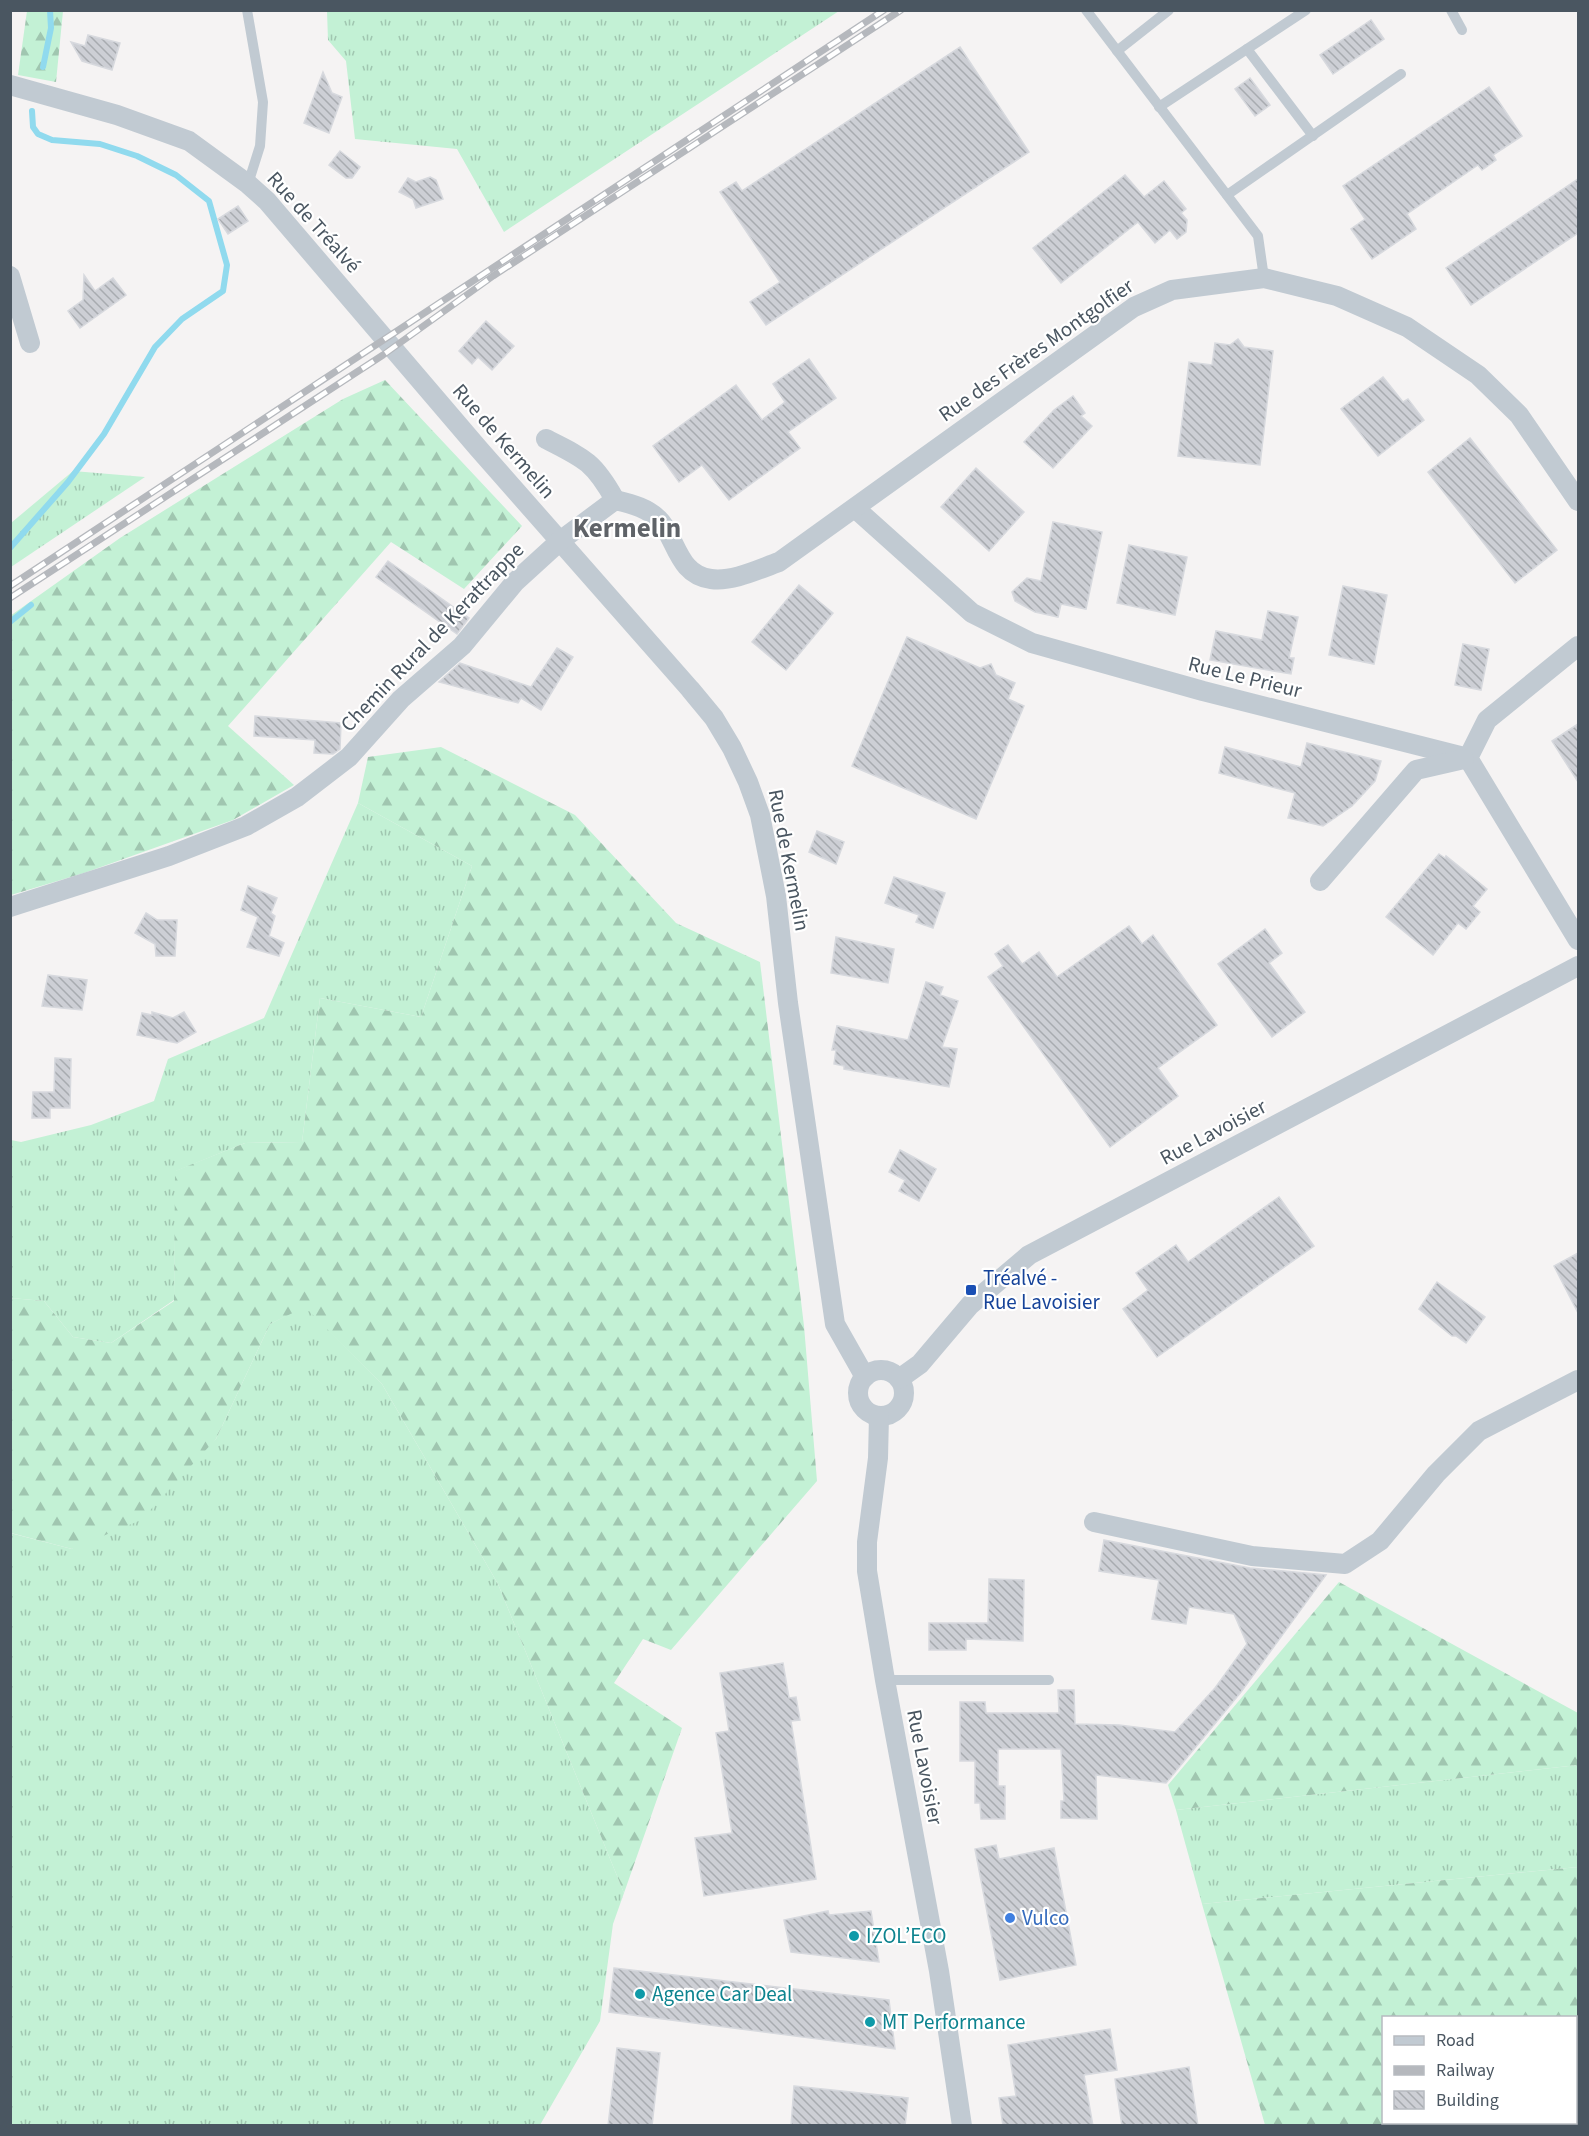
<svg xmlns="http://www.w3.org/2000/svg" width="1589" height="2136" font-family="'Source Sans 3',sans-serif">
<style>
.grass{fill:url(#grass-tufts)}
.forest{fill:url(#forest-firs);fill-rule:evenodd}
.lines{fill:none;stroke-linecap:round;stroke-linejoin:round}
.stream{stroke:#90daee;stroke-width:6}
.building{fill:url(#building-back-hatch);stroke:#d7d9de;stroke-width:1.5}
.service{stroke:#c1cad2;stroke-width:10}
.minor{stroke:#c1cad2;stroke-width:20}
.rail-casing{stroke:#b5b8bd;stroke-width:7}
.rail{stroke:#fff;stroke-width:4.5;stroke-dasharray:14;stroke-linecap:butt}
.transit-dot{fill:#1a4fb4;stroke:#fff;stroke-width:2}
.shop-dot{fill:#3f7fe0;stroke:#fff;stroke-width:2}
.culture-dot{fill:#0f9aa8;stroke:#fff;stroke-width:2}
.labels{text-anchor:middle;stroke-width:4.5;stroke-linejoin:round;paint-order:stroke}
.street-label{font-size:21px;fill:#4a5661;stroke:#fff}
.transit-label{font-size:21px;fill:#164399;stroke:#fff;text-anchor:start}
.shop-label{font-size:21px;fill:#366cbe;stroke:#fff;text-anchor:start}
.culture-label{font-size:21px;fill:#0d838f;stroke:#fff;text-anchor:start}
.district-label{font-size:27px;font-weight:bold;fill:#5f6368;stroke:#fff}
</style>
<defs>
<pattern id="grass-tufts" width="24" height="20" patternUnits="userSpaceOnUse" patternTransform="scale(1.5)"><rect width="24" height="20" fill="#c3f1d5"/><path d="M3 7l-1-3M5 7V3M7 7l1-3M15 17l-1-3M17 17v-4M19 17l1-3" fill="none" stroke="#a0c6b0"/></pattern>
<pattern id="forest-firs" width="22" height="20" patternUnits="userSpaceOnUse" patternTransform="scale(1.5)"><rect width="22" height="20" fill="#c3f1d5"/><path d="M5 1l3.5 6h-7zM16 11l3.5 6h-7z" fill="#a0c6b0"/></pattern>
<pattern id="building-back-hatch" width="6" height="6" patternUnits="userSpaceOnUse" patternTransform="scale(1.5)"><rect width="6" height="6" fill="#cdcfd5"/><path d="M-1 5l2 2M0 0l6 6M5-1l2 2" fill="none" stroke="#a8abb0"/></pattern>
</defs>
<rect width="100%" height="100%" fill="#f5f3f3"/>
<g class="grass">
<polygon points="327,11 327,10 839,11 504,232 457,149 355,139 346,61 328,40"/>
<polygon points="73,471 145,477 11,567 11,523"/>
<polygon points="358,803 472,866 421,1017 320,998 302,1142 245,1143 176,1171 174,1300 111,1343 73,1337 44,1301 11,1298 11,1140 21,1142 91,1125 154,1101 168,1059 264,1018"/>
<polygon points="305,1306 382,1384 498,1584 624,1893 613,1924 600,2021 540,2125 11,2125 10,1533 72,1549 216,1439 270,1324"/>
<polygon points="1578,1765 1578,1867 1202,1904 1176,1810"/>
</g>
<g class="forest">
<polygon points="27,11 63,11 56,82 18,75"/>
<polygon points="385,380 522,526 464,589 391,542 228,726 294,785 233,820 84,873 11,895 10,616 120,538 343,399"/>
<polygon points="441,747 575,815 676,923 760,962 804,1326 817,1481 671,1650 643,1639 614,1683 682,1728 624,1893 498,1584 382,1384 305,1307 270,1324 216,1439 141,1520 72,1549 11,1533 11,1298 44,1301 73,1337 111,1343 174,1301 175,1171 245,1143 302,1142 320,998 421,1017 472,866 358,803 368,757"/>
<polygon points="1339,1582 1578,1713 1578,1765 1176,1810 1168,1785"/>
<path d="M1578 1867V2125H1265L1202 1904ZM1384 2018H1576V2122H1384Z"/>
</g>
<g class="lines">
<g class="stream">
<polyline points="43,67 51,28 50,10"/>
<polyline points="10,548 68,482 104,434 155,347 182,319 223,291 227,265 209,201 176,175 137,156 100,144 52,140 38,134 33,127 32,111"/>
<polyline points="10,622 31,605"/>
</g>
</g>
<g class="building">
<polygon points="1371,20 1384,39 1333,74 1320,55"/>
<polygon points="88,35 120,43 112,70 82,61 71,42 85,46"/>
<polygon points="960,47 1029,152 766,325 750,302 780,282 720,192 736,182 742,191"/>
<polygon points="323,72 332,93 342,97 329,133 304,123"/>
<polygon points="1250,78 1270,105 1255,116 1235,89"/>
<polygon points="1489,87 1522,136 1493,155 1496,160 1482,170 1478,165 1407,214 1416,229 1372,259 1351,229 1365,219 1343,186"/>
<polygon points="340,151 360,167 352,178 346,178 329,165"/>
<polygon points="1125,175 1144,197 1164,181 1186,209 1181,213 1187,220 1186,232 1177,239 1170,230 1155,243 1138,222 1061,283 1033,248"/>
<polygon points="430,177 436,180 443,199 416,208 413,199 399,192 408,178 416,182"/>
<polygon points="1578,179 1578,233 1471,305 1446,268"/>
<polygon points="238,206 248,221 228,234 218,219"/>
<polygon points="84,275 95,291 113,278 126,295 80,328 68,311 83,300"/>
<polygon points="486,321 514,346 492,370 478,357 472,364 459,351"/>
<polygon points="1238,339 1244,347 1273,351 1260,465 1178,456 1189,362 1212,365 1215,343 1230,345"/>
<polygon points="809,359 836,398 788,432 800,448 729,500 702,465 679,482 653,446 736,385 762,420 785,402 773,384"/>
<polygon points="1383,377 1403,402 1408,399 1424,420 1378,456 1341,409"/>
<polygon points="1073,396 1085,413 1081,416 1092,426 1053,468 1024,442 1054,410"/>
<polygon points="1470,438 1557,550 1515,583 1428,472"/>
<polygon points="976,468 1024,512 989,551 941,507"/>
<polygon points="1053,522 1102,532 1086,609 1061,604 1058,617 1035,612 1015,601 1012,592 1027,578 1041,581"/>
<polygon points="1129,545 1187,557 1175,615 1117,603"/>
<polygon points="388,561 469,618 457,634 376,577"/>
<polygon points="799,585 833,613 786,670 752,642"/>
<polygon points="1343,586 1387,595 1374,664 1329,655"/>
<polygon points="1268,611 1298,617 1289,658 1294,658 1291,674 1210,660 1216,631 1262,640"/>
<polygon points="907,637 980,668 991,664 996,675 1015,683 1008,699 1024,706 976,819 852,766"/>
<polygon points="1463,644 1489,649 1481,690 1455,685"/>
<polygon points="557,648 573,657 541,710 521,698 518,703 439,682 460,663 531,687"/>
<polygon points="255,716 341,723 340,749 333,754 314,753 315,740 254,736"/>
<polygon points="1578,724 1578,782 1552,741"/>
<polygon points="1307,743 1381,761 1375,781 1352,806 1323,826 1288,818 1295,793 1219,773 1225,747 1301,767"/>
<polygon points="817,831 844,842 836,864 809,852"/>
<polygon points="1439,854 1445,858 1446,856 1487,889 1473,906 1480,912 1466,929 1458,923 1433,955 1386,917"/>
<polygon points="894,877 945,893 933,928 916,922 919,915 885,903"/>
<polygon points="248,886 277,898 271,913 275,916 269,936 284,943 279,956 247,947 258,917 241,910"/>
<polygon points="146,913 157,920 177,920 175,956 156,956 155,944 135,933"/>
<polygon points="1129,926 1142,944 1153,935 1217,1025 1158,1068 1178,1096 1110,1147 988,977 1003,966 995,954 1008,945 1022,964 1039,952 1057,977"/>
<polygon points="1265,929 1282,953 1269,963 1305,1012 1272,1037 1218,964"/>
<polygon points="836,937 894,949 888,983 831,973"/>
<polygon points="48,975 87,980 82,1010 42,1006"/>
<polygon points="926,982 943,987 940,995 958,1001 942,1047 957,1049 949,1087 844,1069 844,1066 834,1064 836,1050 832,1050 837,1026 908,1040"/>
<polygon points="152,1012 173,1018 184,1012 196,1032 177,1043 137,1035 142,1013 152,1015"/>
<polygon points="55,1058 71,1059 70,1108 50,1108 50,1118 32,1118 33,1092 54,1092"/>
<polygon points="900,1150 936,1169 919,1201 899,1191 905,1180 889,1172"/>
<polygon points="1279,1197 1314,1246 1157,1357 1123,1309 1148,1290 1136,1273 1176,1245 1188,1262"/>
<polygon points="1578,1253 1578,1313 1554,1266"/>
<polygon points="1437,1282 1485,1317 1466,1343 1456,1336 1452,1336 1419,1309"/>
<polygon points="1104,1540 1250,1568 1326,1575 1241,1692 1166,1783 1096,1775 1097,1819 1061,1818 1061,1801 1064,1801 1061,1749 998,1749 998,1786 1005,1786 1005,1819 981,1819 980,1803 975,1803 975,1761 960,1761 960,1702 985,1702 986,1713 1059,1713 1058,1690 1074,1690 1075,1724 1119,1725 1175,1732 1215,1688 1247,1644 1234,1614 1189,1607 1186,1624 1152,1619 1159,1580 1099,1571"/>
<polygon points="989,1579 1024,1580 1023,1641 966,1639 966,1650 929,1650 929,1623 988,1623"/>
<polygon points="783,1663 789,1698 796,1697 800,1720 791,1721 816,1879 704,1896 695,1838 732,1833 716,1733 729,1731 720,1673"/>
<polygon points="996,1845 999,1859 1054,1848 1076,1965 1000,1980 975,1849"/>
<polygon points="828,1911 829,1915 871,1911 879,1962 791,1952 784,1920"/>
<polygon points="614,1968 889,2000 895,2049 609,2012"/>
<polygon points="1110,2029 1117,2070 1084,2075 1093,2126 1003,2126 999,2098 1016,2096 1008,2045"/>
<polygon points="617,2048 660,2053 652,2126 608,2126"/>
<polygon points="1189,2067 1198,2126 1122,2126 1115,2079"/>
<polygon points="794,2086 908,2098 905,2126 791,2126"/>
</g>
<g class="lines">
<g class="service">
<polyline points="247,10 263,102 260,146 248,184"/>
<polyline points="1086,10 1258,236 1264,278"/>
<polyline points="1451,10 1462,30"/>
<polyline points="1247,49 1313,136"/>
<polyline points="1117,51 1169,10"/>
<polyline points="1159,107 1306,10"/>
<polyline points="1227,195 1401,74"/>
<polyline points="885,1680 1049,1680"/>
</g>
<g class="minor">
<polyline points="10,85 117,115 189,141 248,184 267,201 478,448 690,689 714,718 732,748 748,782 760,815 776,896 788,1003 835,1324 865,1377"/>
<polyline points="10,276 30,343"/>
<path d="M546 439C584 458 594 462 615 500"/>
<polyline points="856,509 972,613 1032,643 1203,691 1468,758"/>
<polyline points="1578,646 1487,720 1468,758 1578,940"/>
<polyline points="1320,881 1416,770 1464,759"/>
<path d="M10 907 169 856 246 826 297 797 349 757 401 699 462 646 515 582 560 541 615 500C632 504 649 508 661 522 677 542 679 575 711 579 733 582 759 569 779 562L1134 307 1172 290 1264 278 1337 296 1407 327 1478 375 1519 415 1578 501"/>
<circle cx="881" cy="1393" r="23"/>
<polyline points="899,1379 920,1364 970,1305 1029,1255 1578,966"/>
<polyline points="879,1416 878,1458 867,1542 867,1571 885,1680 939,1971 962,2126"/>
<polyline points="1094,1522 1252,1556 1345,1564 1380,1541 1436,1474 1479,1431 1578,1380"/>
</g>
<defs>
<g id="rail">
<polyline points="10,586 884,10"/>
<polyline points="10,598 383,355 493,276 901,10"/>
</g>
</defs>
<use href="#rail" class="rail-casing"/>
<use href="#rail" class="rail"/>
</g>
<rect class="transit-dot" x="965" y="1284" width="12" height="12" rx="3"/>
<circle class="shop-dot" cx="1010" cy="1918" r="6"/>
<g class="culture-dot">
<circle cx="854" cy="1936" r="6"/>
<circle cx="640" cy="1994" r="6"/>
<circle cx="870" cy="2022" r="6"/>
</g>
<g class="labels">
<g class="street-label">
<text transform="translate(314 222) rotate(48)" y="7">Rue de Tréalvé</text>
<text transform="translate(1036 350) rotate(-35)" y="7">Rue des Frères Montgolfier</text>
<text transform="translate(504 441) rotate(49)" y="7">Rue de Kermelin</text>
<text transform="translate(432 637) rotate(-46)" y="7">Chemin Rural de Kerattrappe</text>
<text transform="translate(1245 677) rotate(14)" y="7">Rue Le Prieur</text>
<text transform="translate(789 860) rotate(79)" y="7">Rue de Kermelin</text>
<text transform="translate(1213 1132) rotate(-28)" y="7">Rue Lavoisier</text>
<text transform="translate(925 1767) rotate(79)" y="7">Rue Lavoisier</text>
</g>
<g class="transit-label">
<text x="983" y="1285">Tréalvé -<tspan x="983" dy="24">Rue Lavoisier</tspan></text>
</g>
<g class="shop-label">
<text x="1022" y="1925">Vulco</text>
</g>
<g class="culture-label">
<text x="866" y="1943">IZOL’ECO</text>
<text x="652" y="2001">Agence Car Deal</text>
<text x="882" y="2029">MT Performance</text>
</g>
<g class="district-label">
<text x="627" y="537">Kermelin</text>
</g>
</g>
<rect width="1589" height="2136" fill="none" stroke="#4a5661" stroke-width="24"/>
<rect x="1382" y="2016" width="195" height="108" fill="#ffffff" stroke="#b7bbc0" stroke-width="1.5"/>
<rect x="1394" y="2036" width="30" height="9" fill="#c1cad2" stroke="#b7bbc0" stroke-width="1.5"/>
<text x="1436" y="2046" font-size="18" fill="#4a5661">Road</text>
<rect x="1394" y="2066" width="30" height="9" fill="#b5b8bd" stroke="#b7bbc0" stroke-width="1.5"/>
<text x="1436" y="2076" font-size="18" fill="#4a5661">Railway</text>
<rect x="1394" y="2091" width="30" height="18" fill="url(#building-back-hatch)" stroke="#b7bbc0" stroke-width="1.5"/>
<text x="1436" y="2106" font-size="18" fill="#4a5661">Building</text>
</svg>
